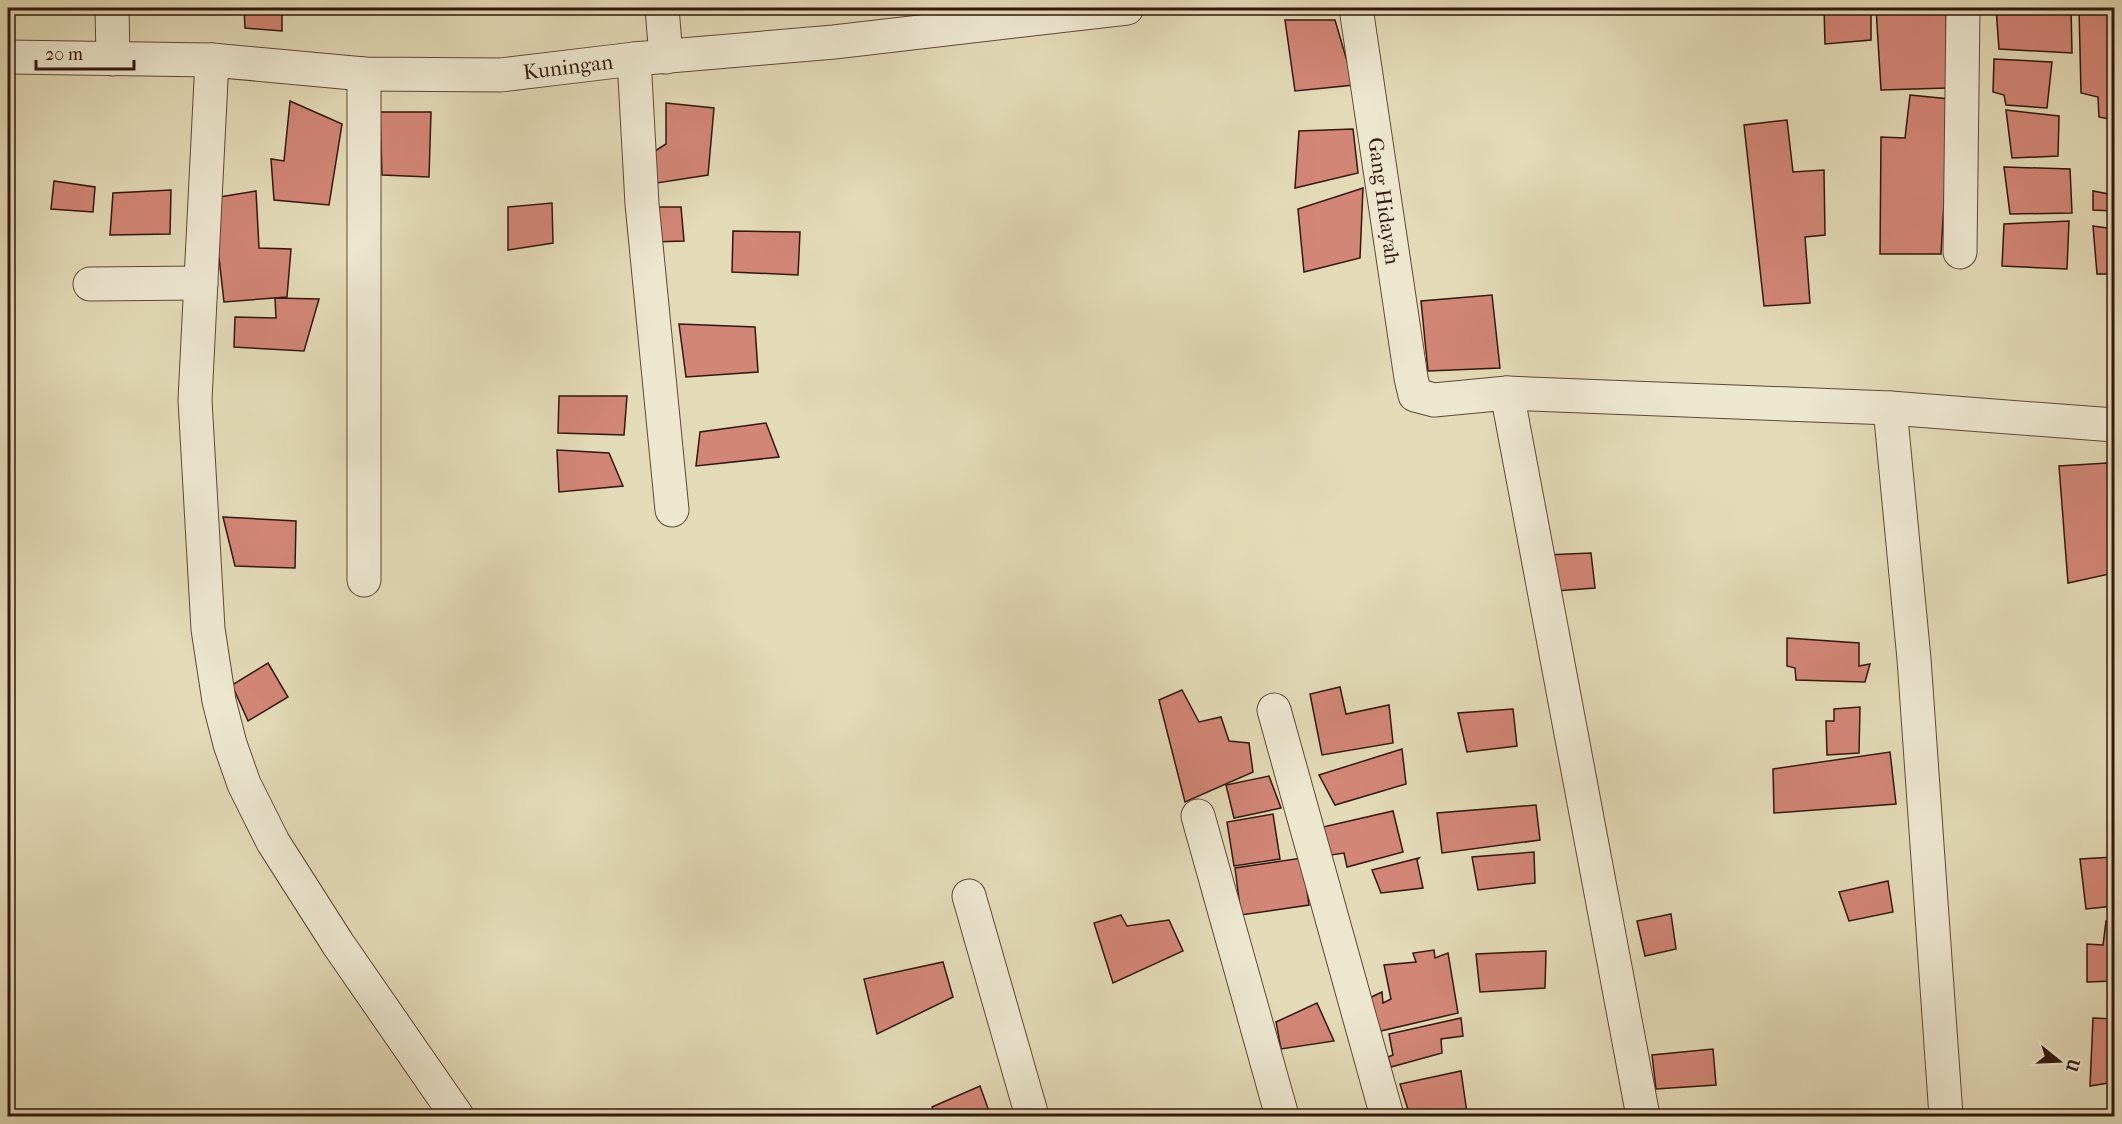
<svg xmlns="http://www.w3.org/2000/svg" width="2122" height="1124" font-family="'IM FELL French Canon',serif">
<style>
.building{fill:#d28677;stroke:#33170c;stroke-width:1.5}
.lines{fill:none;stroke-linecap:round;stroke-linejoin:round}
.minor-casing{stroke:#5f4837;stroke-width:35}
.minor{stroke:#ede7d0;stroke-width:33}
.labels{text-anchor:middle;stroke-width:4.5;stroke-linejoin:round;paint-order:stroke}
.street-label{font-size:21px;fill:#33170c;stroke:#ede7d0}
</style>
<rect width="100%" height="100%" fill="#e3dab7"/>
<filter id="stains"><feTurbulence type="fractalNoise" baseFrequency=".00333" numOctaves="4"/><feColorMatrix values="0 0 0 0 .2 0 0 0 0 .09 0 0 0 0 .02 0 0 0 .5 -.17"/></filter>
<radialGradient id="worn" r=".72"><stop offset=".6" stop-color="#630" stop-opacity="0"/><stop offset="1" stop-color="#630" stop-opacity=".3"/></radialGradient>
<g class="building">
<polygon points="244,8 282,8 282,31 245,28"/>
<polygon points="1824,8 1871,8 1871,40 1825,44"/>
<polygon points="1876,8 1946,8 1947,88 1881,90"/>
<polygon points="1996,8 2071,8 2072,53 1999,49"/>
<polygon points="2079,8 2114,8 2114,120 2099,117 2098,97 2081,93"/>
<polygon points="1285,20 1335,20 1354,85 1295,91"/>
<polygon points="1994,59 2052,62 2047,108 2006,105 2004,95 1993,92"/>
<polygon points="1910,95 1950,99 1941,254 1880,254 1881,137 1905,138"/>
<polygon points="290,101 342,124 329,205 274,200 271,159 284,161"/>
<polygon points="666,103 714,108 708,175 657,183 655,151 666,144"/>
<polygon points="2006,110 2059,116 2058,156 2012,158"/>
<polygon points="380,112 431,112 429,177 382,175"/>
<polygon points="1787,120 1793,172 1824,170 1825,235 1805,237 1810,303 1764,306 1744,125"/>
<polygon points="1353,129 1358,173 1295,188 1299,131"/>
<polygon points="2112,166 2114,166 2114,211 2093,210 2093,191 2109,194"/>
<polygon points="2004,167 2070,169 2072,213 2010,214"/>
<polygon points="54,181 95,187 93,212 51,209"/>
<polygon points="1363,188 1360,258 1304,272 1298,209"/>
<polygon points="171,190 170,234 110,235 113,193"/>
<polygon points="256,191 259,248 291,249 287,297 224,302 217,240 220,197"/>
<polygon points="552,203 553,243 508,250 508,207"/>
<polygon points="649,207 681,207 684,241 652,242"/>
<polygon points="2069,221 2067,269 2002,266 2004,224"/>
<polygon points="2093,226 2114,229 2114,274 2097,274"/>
<polygon points="733,231 800,232 798,275 732,272"/>
<polygon points="1492,295 1500,368 1428,371 1421,301"/>
<polygon points="275,298 319,299 304,351 234,347 235,317 276,318"/>
<polygon points="679,324 755,327 758,372 686,377"/>
<polygon points="559,396 627,396 624,435 558,433"/>
<polygon points="766,423 779,457 696,466 700,432"/>
<polygon points="557,450 609,453 623,486 559,492"/>
<polygon points="2107,463 2114,518 2114,573 2068,583 2059,466"/>
<polygon points="223,517 296,521 295,568 235,566"/>
<polygon points="1591,553 1595,588 1555,591 1545,555"/>
<polygon points="1787,638 1859,643 1859,666 1870,664 1865,682 1796,680 1795,668 1787,666"/>
<polygon points="268,663 288,697 248,721 232,685"/>
<polygon points="1340,687 1346,714 1389,705 1393,743 1322,755 1310,694"/>
<polygon points="1182,690 1199,722 1221,717 1229,741 1249,743 1253,772 1185,802 1159,700"/>
<polygon points="1860,707 1859,753 1827,755 1826,721 1834,721 1834,709"/>
<polygon points="1513,709 1517,746 1467,752 1458,713"/>
<polygon points="1402,749 1406,784 1335,805 1319,775"/>
<polygon points="1890,752 1896,804 1774,813 1773,769"/>
<polygon points="1269,776 1281,808 1234,818 1226,785"/>
<polygon points="1536,805 1540,840 1442,853 1437,813"/>
<polygon points="1393,811 1403,852 1347,867 1344,853 1331,855 1323,827"/>
<polygon points="1273,814 1280,859 1234,866 1227,822"/>
<polygon points="1534,852 1535,883 1478,890 1472,857"/>
<polygon points="2114,857 2114,906 2086,909 2080,859"/>
<polygon points="1302,858 1309,905 1241,915 1235,868"/>
<polygon points="1419,858 1417,860 1423,888 1381,893 1372,870"/>
<polygon points="1888,881 1893,912 1849,921 1839,892"/>
<polygon points="1671,914 1676,949 1645,956 1637,921"/>
<polygon points="1121,915 1127,926 1169,920 1183,951 1113,983 1094,923"/>
<polygon points="2106,921 2114,922 2114,981 2087,982 2087,944 2103,945"/>
<polygon points="1434,950 1435,958 1448,953 1458,1013 1372,1033 1361,1002 1382,992 1383,1003 1391,999 1384,965 1416,962 1413,953"/>
<polygon points="1546,951 1545,988 1480,992 1476,954"/>
<polygon points="943,962 953,997 877,1034 864,979"/>
<polygon points="1317,1003 1334,1041 1281,1049 1276,1022"/>
<polygon points="1461,1018 1463,1036 1441,1039 1442,1053 1391,1067 1388,1057 1393,1055 1389,1034"/>
<polygon points="2093,1018 2114,1019 2114,1082 2090,1086"/>
<polygon points="1713,1049 1716,1085 1656,1089 1652,1055"/>
<polygon points="1461,1071 1467,1113 1442,1116 1410,1116 1400,1084"/>
<polygon points="980,1086 990,1114 981,1116 935,1116 932,1107"/>
</g>
<g class="lines">
<defs>
<g id="minor">
<polyline points="112,8 113,59"/>
<polyline points="662,8 666,57"/>
<polyline points="1356,8 1411,378 1415,395 1434,400 1507,393 1643,1116"/>
<polyline points="8,57 212,60 364,74 501,75 634,59 834,42 1127,8"/>
<polyline points="634,59 642,204 672,510"/>
<polyline points="212,60 195,400 208,629 219,701 230,744 244,784 273,842 338,944 457,1116"/>
<polyline points="1960,252 1963,8"/>
<polyline points="90,284 201,283"/>
<polyline points="1507,393 1890,408 2114,425"/>
<polyline points="1890,408 1914,659 1946,1116"/>
<polyline points="364,580 364,74"/>
<polyline points="1274,710 1387,1116"/>
<polyline points="1198,816 1282,1116"/>
<polyline points="969,896 1032,1116"/>
</g>
</defs>
<use href="#minor" class="minor-casing"/>
<use href="#minor" class="minor"/>
</g>
<g class="labels">
<g class="street-label">
<text transform="translate(568 67) rotate(-7)" y="7">Kuningan</text>
<text transform="translate(1384 201) rotate(82)" y="7">Gang Hidayah</text>
</g>
</g>
<rect width="2122" height="1124" fill="none" stroke="#e3dab7" stroke-width="30"/>
<rect x="9" y="9" width="2104" height="1106" fill="none" stroke="#33170c" stroke-width="3"/>
<rect x="15" y="15" width="2092" height="1094" fill="none" stroke="#33170c" stroke-width="1.5"/>
<g transform="translate(2059 1061) rotate(108)" stroke="#ede7d0" stroke-width="4.5" paint-order="stroke">
<path d="M0-4.5L10 22L0 15L-10 22Z" fill="#33170c"/>
<text y="-9" font-size="16" font-weight="bold" text-anchor="middle" fill="#33170c">U</text>
</g>
<path d="M36 60v9h98v-9" fill="none" stroke="#33170c" stroke-width="3"/>
<text x="45" y="60" font-size="18" fill="#33170c" stroke="#ede7d0" stroke-width="4.5" paint-order="stroke">20 m</text>
<rect width="100%" height="100%" filter="url(#stains)"/>
<rect width="100%" height="100%" fill="url(#worn)"/>
</svg>
